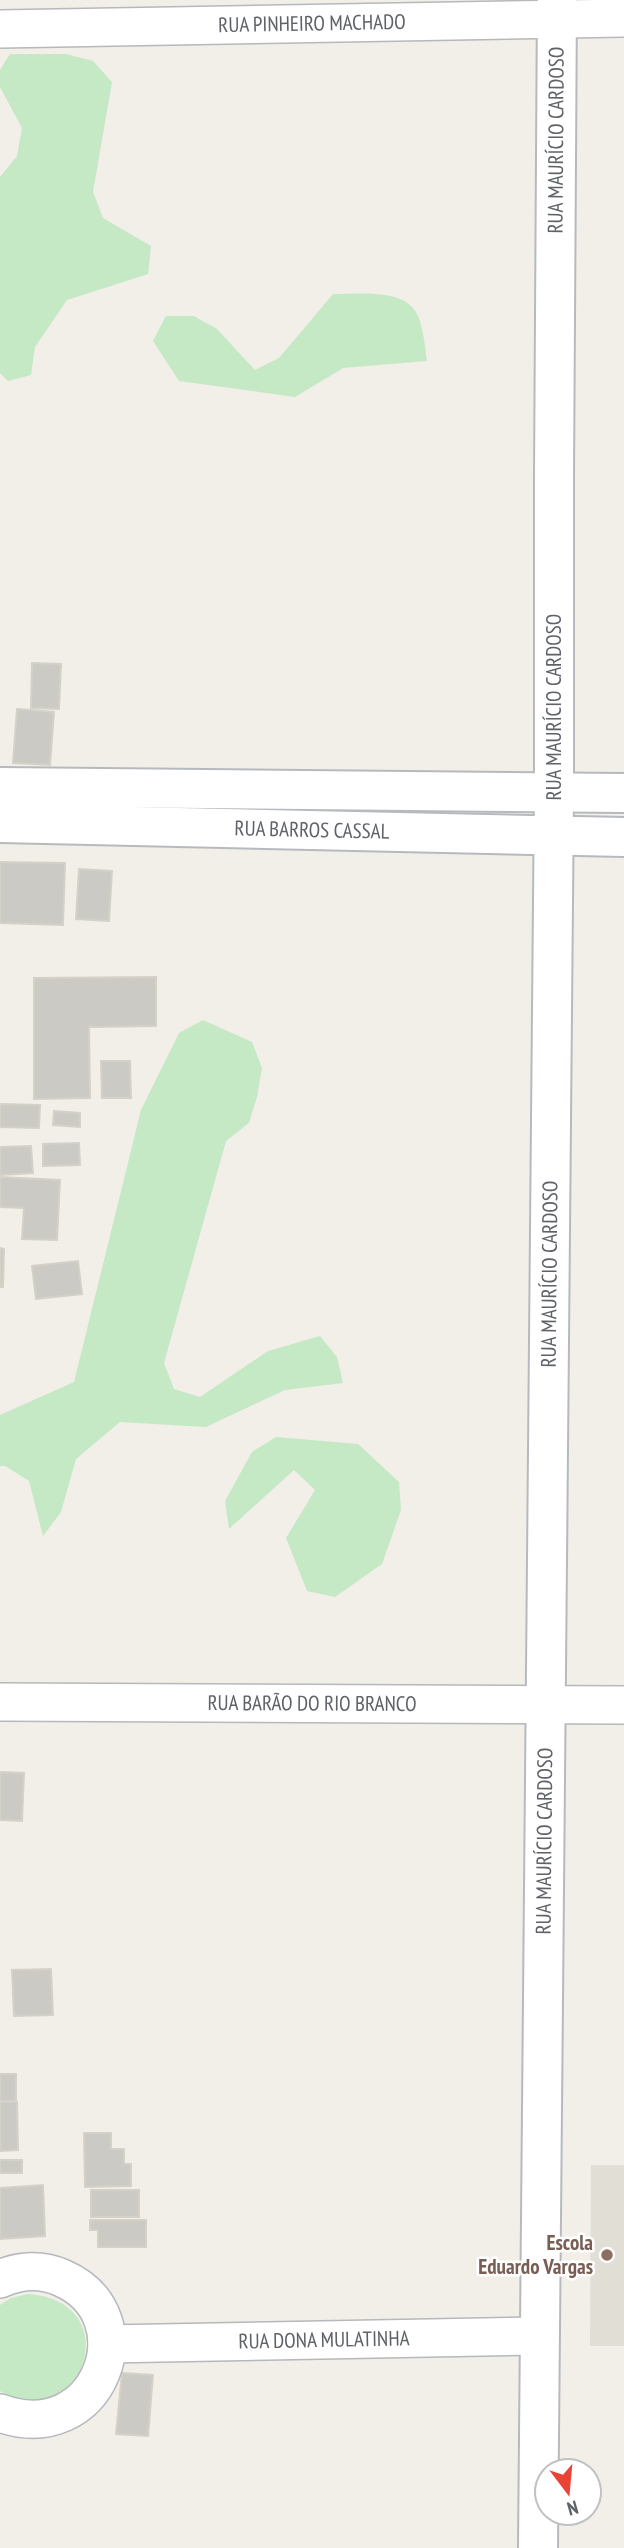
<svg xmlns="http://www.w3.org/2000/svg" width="624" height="2548" font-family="'PT Sans Narrow',sans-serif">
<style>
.education{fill:#e1ded6}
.green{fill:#c5e8c5}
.building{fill:#cccac5;stroke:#d6d1c6;stroke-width:2}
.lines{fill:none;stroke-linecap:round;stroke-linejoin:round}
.street-casing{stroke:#b5b8bc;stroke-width:40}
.secondary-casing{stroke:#b6babf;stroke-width:42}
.street{stroke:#fff;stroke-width:37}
.secondary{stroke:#fff;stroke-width:38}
.education-dot{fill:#8d6e63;stroke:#fff;stroke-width:2.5}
.labels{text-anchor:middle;stroke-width:5;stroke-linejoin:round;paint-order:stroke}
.street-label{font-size:21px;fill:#5f6368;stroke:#fff}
.education-label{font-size:21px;font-weight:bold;fill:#785e54;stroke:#fff;text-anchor:end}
</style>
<rect width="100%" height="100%" fill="#f1efe8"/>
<polygon class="education" points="591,2165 624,2165 624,2346 590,2346"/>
<g class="green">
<polygon points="10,54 66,54 93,61 112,82 93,192 103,218 151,246 148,274 67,300 35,347 31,375 8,381 0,373 0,177 17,156 22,128 0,87 0,70"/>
<path d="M333 294C356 294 397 289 413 308 423 319 425 347 427 361L343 368 295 397 179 381 153 341 166 316H194L217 329 255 370 279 358Z"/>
<polygon points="203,1020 252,1042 262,1068 257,1097 249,1123 226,1141 164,1363 174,1389 200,1397 268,1351 320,1336 337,1357 343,1383 285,1390 206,1427 120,1422 76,1459 61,1512 43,1536 29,1481 5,1466 0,1466 0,1415 74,1382 141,1110 179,1033"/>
<polygon points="276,1437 358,1444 399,1482 401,1510 382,1564 335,1597 307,1591 286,1538 315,1490 294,1470 229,1529 225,1501 252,1452"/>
<path d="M28 2294C133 2302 77 2443 0 2391V2305L11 2298Z"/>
</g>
<g class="building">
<polygon points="32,663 61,664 59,709 31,708"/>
<polygon points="17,709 54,712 50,765 13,763"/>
<polygon points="0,862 65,863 63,925 0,923"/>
<polygon points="79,869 112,871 109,921 76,919"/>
<polygon points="156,977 156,1026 89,1027 90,1098 34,1099 34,978"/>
<polygon points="101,1061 130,1061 131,1098 102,1098"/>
<polygon points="0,1104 40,1105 39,1128 0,1127"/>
<polygon points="54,1111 80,1113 80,1127 53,1125"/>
<polygon points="79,1143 80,1165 43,1166 43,1144"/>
<polygon points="31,1146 33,1173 0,1175 0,1147"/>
<polygon points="0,1177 60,1180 57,1240 22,1239 24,1208 0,1207"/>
<polygon points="0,1248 4,1249 3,1287 0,1287"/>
<polygon points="78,1261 82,1294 36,1299 32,1266"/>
<polygon points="0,1772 24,1773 22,1821 0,1820"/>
<polygon points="51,1969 53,2015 14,2016 12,1970"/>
<rect x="0" y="2074" width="16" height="27"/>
<polygon points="0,2102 17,2102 18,2150 0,2151"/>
<polygon points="84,2133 111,2133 111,2149 124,2149 124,2164 131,2164 131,2186 85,2187"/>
<rect x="0" y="2160" width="22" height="13"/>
<polygon points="43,2185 45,2236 0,2239 0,2188"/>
<rect x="91" y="2190" width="48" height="27"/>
<polygon points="90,2220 146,2220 146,2247 98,2247 98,2230 90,2230"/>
<polygon points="122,2373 153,2375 148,2436 116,2434"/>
</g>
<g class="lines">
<defs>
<g id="street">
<path id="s1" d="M0 29 624 18"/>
<path id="s2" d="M0 1702 624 1705"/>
<path d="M0 2279C20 2270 42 2269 62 2278 149 2316 99 2449 0 2413"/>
<path id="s3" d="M107 2344 540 2336"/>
</g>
<g id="secondary">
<polyline points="0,787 624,793"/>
<path id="s4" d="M0 823 624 837"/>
<path id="s5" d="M538 2548 554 792V476L557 0"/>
</g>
</defs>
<use href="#street" class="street-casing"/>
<use href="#secondary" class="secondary-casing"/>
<use href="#street" class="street"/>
<use href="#secondary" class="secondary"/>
</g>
<circle class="education-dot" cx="607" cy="2255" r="7"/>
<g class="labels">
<g class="street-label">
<text dy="7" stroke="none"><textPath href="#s1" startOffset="312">RUA PINHEIRO MACHADO</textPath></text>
<text dy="7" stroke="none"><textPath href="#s5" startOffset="2408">RUA MAURÍCIO CARDOSO</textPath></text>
<text dy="7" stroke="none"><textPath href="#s5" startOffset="1841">RUA MAURÍCIO CARDOSO</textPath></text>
<text dy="7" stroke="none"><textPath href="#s4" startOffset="312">RUA BARROS CASSAL</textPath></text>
<text dy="7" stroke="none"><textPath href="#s5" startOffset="1274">RUA MAURÍCIO CARDOSO</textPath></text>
<text dy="7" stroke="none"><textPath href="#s2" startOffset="312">RUA BARÃO DO RIO BRANCO</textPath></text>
<text dy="7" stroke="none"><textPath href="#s5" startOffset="707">RUA MAURÍCIO CARDOSO</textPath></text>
<text dy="7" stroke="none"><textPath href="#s3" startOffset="217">RUA DONA MULATINHA</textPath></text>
</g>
<g class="education-label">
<text x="593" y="2250">Escola<tspan x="593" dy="24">Eduardo Vargas</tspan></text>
</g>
</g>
<g transform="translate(568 2492) rotate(164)"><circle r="33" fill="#ffffff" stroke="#bfc1c3" stroke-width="2"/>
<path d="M0-5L12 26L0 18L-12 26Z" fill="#ea4335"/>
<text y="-10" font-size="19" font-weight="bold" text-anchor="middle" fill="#5f6368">N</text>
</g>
</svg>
